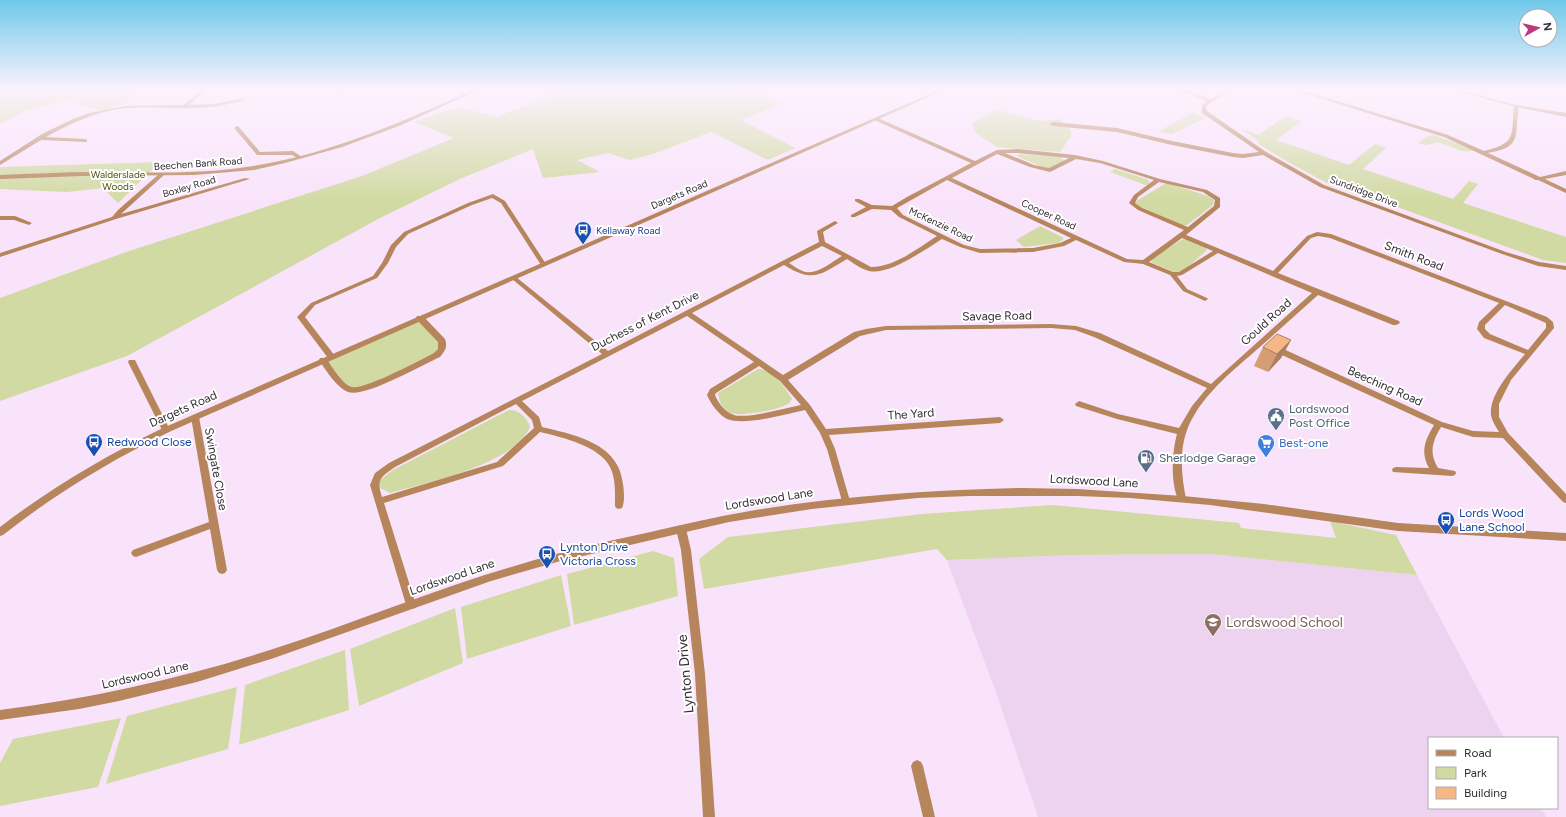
<svg xmlns="http://www.w3.org/2000/svg" width="1566" height="817" font-family="Figtree,sans-serif">
<style>
.built{fill:#edd3ef}
.green{fill:#d1daa2}
.lines{fill:none;stroke-linecap:round;stroke-linejoin:round}
.minor{fill:#b6855c;fill-rule:evenodd}
.tertiary{fill:#b6855c;fill-rule:evenodd}
.wall{fill:#d49d74}
.shaded-wall{fill:#ac805e}
.building{fill:#f6b787;stroke:#ac805e}
.labels{text-anchor:middle;stroke-width:4;stroke-linejoin:round;paint-order:stroke}
.far-street-label{font-size:10px;fill:#352d36;stroke:#fff}
.far-park-label{font-size:10px;fill:#4e560e;stroke:#fff}
.far-transit-label{font-size:10px;fill:#164399;stroke:#fff;text-anchor:start}
.street-label{font-size:12px;fill:#352d36;stroke:#fff}
.service-label{font-size:12px;fill:#4e5e75;stroke:#fff;text-anchor:start}
.transit-label{font-size:12px;fill:#164399;stroke:#fff;text-anchor:start}
.shop-label{font-size:12px;fill:#366cbe;stroke:#fff;text-anchor:start}
.near-education-label{font-size:14px;fill:#785e54;stroke:#fff;text-anchor:start}
.near-street-label{font-size:14px;fill:#352d36;stroke:#fff}
</style>
<rect width="100%" height="100%" fill="#f9e3fb"/>
<polygon class="built" points="1210,554 1417,575 1504,738 1429,738 1429,808 1541,808 1546,817 1038,817 998,698 947,560 1073,555"/>
<g class="green">
<polygon points="0,89 138,89 129,94 128,103 101,111 68,101 25,111 0,124"/>
<polygon points="567,89 743,89 784,103 741,120 795,148 768,160 711,132 656,153 630,160 608,153 577,160 600,172 543,178 533,149 462,178 380,218 127,356 0,401 0,298 126,252 362,176 454,138 414,122 459,107 497,117"/>
<polygon points="997,110 1040,121 1060,119 1071,131 1071,136 1060,152 997,147 975,132 972,123"/>
<polygon points="1194,112 1205,118 1172,134 1158,132"/>
<polygon points="1285,116 1302,121 1276,140 1349,165 1375,144 1386,148 1363,169 1453,199 1469,181 1478,184 1463,203 1566,237 1566,263 1543,260 1378,200 1371,201 1327,183 1290,163 1260,145 1256,139 1241,129 1259,135"/>
<path d="M1434 135 1474 150C1463 155 1450 145 1440 143 1432 141 1430 148 1418 143L1428 136Z"/>
<polygon points="1022,154 1061,157 1064,161 1049,168 1043,167 1018,157 1017,155"/>
<polygon points="160,162 118,203 103,188 67,192 0,189 0,167"/>
<polygon points="1115,169 1146,179 1149,181 1149,184 1145,185 1110,172"/>
<polygon points="1166,183 1208,196 1214,200 1213,205 1187,225 1181,225 1142,209 1135,202"/>
<polygon points="1040,226 1064,238 1059,243 1024,247 1016,240"/>
<path d="M1183 239C1191 239 1203 244 1207 250L1183 271 1177 273 1153 263 1150 259Z"/>
<polygon points="420,318 442,341 442,350 366,388 350,390 323,360"/>
<path d="M758 369C773 369 785 387 792 399 790 402 789 404 786 405 777 410 739 417 731 413 722 410 719 401 718 393Z"/>
<path d="M510 410C520 410 527 418 530 427 513 465 429 482 390 493L380 488V480L393 470 505 412Z"/>
<polygon points="1053,505 1239,523 1241,528 1336,538 1330,521 1396,535 1417,575 1210,554 1073,555 947,560 937,549 704,589 699,559 728,537 922,514"/>
<polygon points="653,551 674,558 678,596 574,625 567,574"/>
<polygon points="561,575 571,626 467,659 461,607"/>
<polygon points="455,608 463,663 359,706 350,649"/>
<polygon points="345,650 349,710 239,745 245,685"/>
<polygon points="237,687 228,749 106,784 127,716"/>
<polygon points="121,718 98,787 0,806 0,763 13,739"/>
</g>
<g class="lines">
<g class="minor">
<path d="M203 89H208L189 105 214 104 244 98 246 99C242 102 235 103 229 104 195 112 160 105 126 108 97 111 71 123 46 137L85 139 87 140V142L41 140 0 165V161L42 134 73 119 89 113 125 106 183 105Z"/>
<polygon points="341,89 348,89 338,93 336,92"/>
<polygon points="451,89 457,89 469,95 465,96"/>
<polygon points="1177,89 1184,89 1211,99 1226,89 1231,89 1206,106 1207,111 1266,152 1324,185 1506,252 1539,262 1566,266 1566,270 1538,266 1502,254 1320,187 1263,155 1243,158 1233,157 1172,145 1117,132 1053,126 1050,124 1053,122 1117,128 1172,141 1233,153 1243,154 1259,152 1202,113 1202,105 1207,101"/>
<path d="M1291 89H1298L1448 135 1484 151C1517 143 1511 136 1514 106L1518 105C1519 110 1518 115 1517 120 1517 145 1512 148 1488 153L1540 177 1566 171V175L1545 179 1566 189V193L1538 180H1535L1534 179 1444 137Z"/>
<path d="M874 118H878L975 161 997 150 1018 149 1075 155 1103 161 1160 179 1207 190 1220 198V207L1186 235 1273 271 1307 236 1317 232 1331 234 1506 301 1547 317 1553 322 1554 328 1511 380 1499 404V417L1508 433 1566 494V503L1563 502 1503 438 1473 437 1441 427C1432 442 1429 453 1438 468L1455 471 1456 473 1455 475 1452 476 1393 472 1392 470 1393 468 1396 467 1429 468C1420 452 1425 440 1434 425L1271 350 1270 348 1271 346H1277L1442 422 1473 431 1499 432C1496 427 1492 421 1491 415 1489 394 1512 370 1525 354L1484 338 1477 329 1479 322 1499 303 1330 238 1318 236 1311 238 1278 273 1399 321 1400 323 1396 325H1393L1318 295C1299 312 1280 329 1261 346 1234 370 1198 397 1186 433 1179 454 1182 478 1186 499L1185 501H1179C1170 484 1172 452 1177 434L1117 419 1076 406 1075 404 1079 401 1118 414 1179 428 1192 406 1207 388 1094 337 1075 330 1051 328 886 330 860 336 788 380 810 405 826 429 1000 417 1004 420 1000 423 829 435 835 449 850 501 849 503H843L842 501 827 449 820 433 805 410C786 414 745 426 727 419 718 414 711 404 707 395L710 389 754 362 687 316 522 401 539 417 542 427C575 435 619 443 623 484 624 491 625 502 622 508L619 509 616 508 615 506C615 493 616 479 610 467 600 446 561 437 540 432L503 466 384 503 416 605 415 608 411 609 407 608 370 485 375 473 389 463 602 354 512 279V277H516L608 351 819 242 817 231 833 222 835 221 838 223 823 232 825 242 871 267C895 267 918 248 937 236L899 217 891 210 872 209 855 217H851V215L866 207 855 201V199H859L872 205 892 206 907 197 971 163 874 120ZM1005 153H1018L1069 158 1049 168 1034 165ZM997 154 1030 167 1050 172 1076 159 1100 163 1154 180 1134 195 1129 203 1138 210 1184 230 1143 260 1127 259 952 178ZM947 180 1071 238 1060 243 1033 248 980 249 964 245 903 215 897 208ZM1159 182 1203 192 1215 200 1214 206 1188 227 1142 208 1135 203 1138 197ZM1182 238 1213 251 1179 272H1173L1149 262ZM942 239 960 247 980 253 1033 252 1064 246 1076 240 1124 262 1143 264 1170 275 1183 291 1205 301 1208 299 1207 298 1187 289 1177 276 1182 275 1218 253 1312 293 1211 384 1100 333 1076 326 1051 324 886 326 866 329 854 332 783 375 692 313 784 265C813 283 820 275 847 259 853 263 861 269 869 271 888 276 926 249 942 239ZM822 246 842 256C832 262 818 274 806 272 800 271 794 266 789 263ZM1505 305 1546 323V328L1528 350 1490 334 1485 329V325ZM759 366 780 381 801 405C785 408 748 419 734 415 725 412 718 403 715 395L716 393ZM516 404 532 420 534 428 497 462 382 497C376 479 381 477 395 467Z"/>
<polygon points="237,126 239,127 260,152 293,151 302,157 299,159 292,155 257,155 235,129 235,127"/>
<polygon points="159,174 164,175 121,214 245,178 250,179 116,219 0,257 0,253 112,217 118,210"/>
<polygon points="493,194 505,201 546,264 545,265 541,265 501,203 492,198 472,205 408,234 396,247 388,263 377,278 315,305 305,317 335,356 334,358 328,358 297,317 311,303 373,276 382,263 391,245 404,232 468,203"/>
<polygon points="0,216 15,216 32,223 29,225 14,220 0,220"/>
<path d="M417 316H423L445 339C448 347 445 351 440 357 422 365 365 398 348 392 337 388 325 369 319 360L320 358H326C331 366 344 386 352 387 365 390 420 360 434 353L438 349V342L417 320 416 318Z"/>
<polygon points="129,360 135,360 170,430 169,432 166,433 162,430 128,362"/>
<polygon points="195,414 199,417 227,570 225,573 222,574 219,573 217,570 210,529 136,557 133,556 131,553 133,550 209,522 191,417"/>
<polygon points="681,525 684,526 686,529 691,550 705,674 715,817 703,817 695,674 681,550 676,529 678,526"/>
<polygon points="917,760 921,762 923,766 935,817 923,817 911,766 913,762"/>
</g>
<g class="tertiary">
<path d="M475 89H481L399 126 342 147 285 163 254 170 194 175 82 176 0 179V175C31 174 62 172 94 172 147 172 200 175 253 166 331 154 404 121 475 89Z"/>
<path d="M941 89H947L169 432C110 461 55 494 3 535L0 536V527C51 488 105 456 163 428Z"/>
<polygon points="1449,89 1457,89 1516,105 1566,113 1566,117 1516,107"/>
<path d="M1023 488 1077 489 1183 496 1264 504 1398 523 1566 533V541L1398 531 1210 505 1130 498 1077 496H970L917 498 812 509 729 522 557 562 491 581 274 658 197 682 119 701 79 709 0 720V710C93 698 184 678 273 649 355 623 435 589 518 565 560 552 603 542 646 533 681 525 715 517 750 511 840 496 932 490 1023 488Z"/>
</g>
</g>
<polygon class="wall" points="1291,340 1281,358 1268,372 1254,366 1263,347"/>
<polygon class="shaded-wall" points="1291,340 1281,358 1268,372 1277,354"/>
<polygon class="building" points="1277,334 1291,340 1277,354 1263,347"/>
<linearGradient id="sky" x2="0" y2="1"><stop stop-color="#6fc9ea"/><stop offset="0.44" stop-color="#fcf2fd"/><stop offset="1" stop-color="#fcf2fd" stop-opacity="0"/></linearGradient>
<rect width="1566" height="203" fill="url(#sky)"/>
<defs>
<symbol id="bus-pin" viewBox="-11 -11 22 30"><path d="M0 17L-7.5 6A9.5 9.5 0 1 1 7.5 6Z" fill="#1a4fb4" stroke="#fff"/><path d="M-5-6H5V4H4V6H2V4H-2V6H-4V4H-5ZM-3.5-4V0h7V-4ZM-3.5 1.2v1.5H-2V1.2ZM2 1.2v1.5H3.5V1.2Z" fill="#fff"/></symbol>
<symbol id="civic-pin" viewBox="-11 -11 22 30"><path d="M0 17L-7.5 6A9.5 9.5 0 1 1 7.5 6Z" fill="#5c6f8a" stroke="#fff"/><path d="M-.6-6.5H3V-4.5H.6V-3L4-1V1h2V6H-6V1h2V-1L-.6-3ZM-1.2 2.5V6h2.4V2.5Z" fill="#fff"/></symbol>
<symbol id="supermarket-pin" viewBox="-11 -11 22 30"><path d="M0 17L-7.5 6A9.5 9.5 0 1 1 7.5 6Z" fill="#3f7fe0" stroke="#fff"/><path d="M-6-5.5h2.5l.6 2H6L4.5 2H-2.5L-4.4-4H-6ZM-1.5 3.2a1.3 1.3 0 1 0 .1 0ZM3 3.2a1.3 1.3 0 1 0 .1 0Z" fill="#fff"/></symbol>
<symbol id="fuel-pin" viewBox="-11 -11 22 30"><path d="M0 17L-7.5 6A9.5 9.5 0 1 1 7.5 6Z" fill="#5c6f8a" stroke="#fff"/><path d="M-5.5-6h7V0h2V4h1.3V-2.5L3-4.5l.8-.8L6-3V5H2.5V1h-1V6h-7ZM-4.2-4.7v3.2H.2V-4.7Z" fill="#fff"/></symbol>
<symbol id="school-pin" viewBox="-11 -11 22 30"><path d="M0 17L-7.5 6A9.5 9.5 0 1 1 7.5 6Z" fill="#8d6e63" stroke="#fff"/><path d="M0-5L7-2L0 1L-7-2ZM-4 1L0 2.5L4 1V4Q0 6-4 4Z" fill="#fff"/></symbol>
</defs>
<g fill-rule="evenodd">
<use href="#bus-pin" x="573" y="220" width="20" height="27"/>
<use href="#civic-pin" x="1266" y="406" width="20" height="27"/>
<use href="#bus-pin" x="84" y="432" width="20" height="27"/>
<use href="#supermarket-pin" x="1256" y="433" width="20" height="27"/>
<use href="#fuel-pin" x="1136" y="448" width="20" height="27"/>
<use href="#bus-pin" x="1436" y="510" width="20" height="27"/>
<use href="#bus-pin" x="537" y="544" width="20" height="27"/>
<use href="#school-pin" x="1203" y="612" width="20" height="27"/>
</g>
<g class="labels">
<g class="far-street-label">
<text transform="translate(198 163) rotate(-4)" y="4">Beechen Bank Road</text>
<text transform="translate(189 186) rotate(-16)" y="4">Boxley Road</text>
<text transform="translate(1364 191) rotate(21)" y="4">Sundridge Drive</text>
<text transform="translate(679 194) rotate(-23)" y="4">Dargets Road</text>
<text transform="translate(1049 214) rotate(25)" y="4">Cooper Road</text>
<text transform="translate(941 224) rotate(25)" y="4">McKenzie Road</text>
</g>
<g class="far-park-label">
<text x="118" y="178">Walderslade<tspan x="118" dy="12">Woods</tspan></text>
</g>
<g class="far-transit-label">
<text x="596" y="234">Kellaway Road</text>
</g>
<g class="street-label">
<text transform="translate(1414 256) rotate(21)" y="4">Smith Road</text>
<text transform="translate(997 316) rotate(-1)" y="4">Savage Road</text>
<text transform="translate(645 321) rotate(-27)" y="4">Duchess of Kent Drive</text>
<text transform="translate(1266 322) rotate(-42)" y="4">Gould Road</text>
<text transform="translate(1385 386) rotate(24)" y="4">Beeching Road</text>
<text transform="translate(183 409) rotate(-24)" y="4">Dargets Road</text>
<text transform="translate(911 414) rotate(-4)" y="4">The Yard</text>
<text transform="translate(216 469) rotate(80)" y="4">Swingate Close</text>
<text transform="translate(1094 481) rotate(3)" y="4">Lordswood Lane</text>
<text transform="translate(769 499) rotate(-9)" y="4">Lordswood Lane</text>
<text transform="translate(452 577) rotate(-19)" y="4">Lordswood Lane</text>
<text transform="translate(145 675) rotate(-13)" y="4">Lordswood Lane</text>
</g>
<g class="service-label">
<text x="1289" y="413">Lordswood<tspan x="1289" dy="14">Post Office</tspan></text>
<text x="1159" y="462">Sherlodge Garage</text>
</g>
<g class="transit-label">
<text x="107" y="446">Redwood Close</text>
<text x="1459" y="517">Lords Wood<tspan x="1459" dy="14">Lane School</tspan></text>
<text x="560" y="551">Lynton Drive<tspan x="560" dy="14">Victoria Cross</tspan></text>
</g>
<g class="shop-label">
<text x="1279" y="447">Best-one</text>
</g>
<g class="near-education-label">
<text x="1226" y="627">Lordswood School</text>
</g>
<g class="near-street-label">
<text transform="translate(685 674) rotate(-95)" y="5">Lynton Drive</text>
</g>
</g>
<rect x="1428" y="737" width="130" height="72" fill="#ffffff" stroke="#aeabaf"/>
<rect x="1436" y="750" width="20" height="6" fill="#b6855c" stroke="#aeabaf"/>
<text x="1464" y="757" font-size="12" fill="#352d36">Road</text>
<rect x="1436" y="767" width="20" height="12" fill="#d1daa2" stroke="#aeabaf"/>
<text x="1464" y="777" font-size="12" fill="#352d36">Park</text>
<rect x="1436" y="787" width="20" height="12" fill="#f6b787" stroke="#aeabaf"/>
<text x="1464" y="797" font-size="12" fill="#352d36">Building</text>
<g transform="translate(1538 28) rotate(82)"><circle r="19" fill="#ffffff" stroke="#aeabaf"/>
<path d="M0-3L7 15L0 10L-7 15Z" fill="#bc387c"/>
<text y="-6" font-size="11" font-weight="bold" text-anchor="middle" fill="#352d36">N</text>
</g>
</svg>
